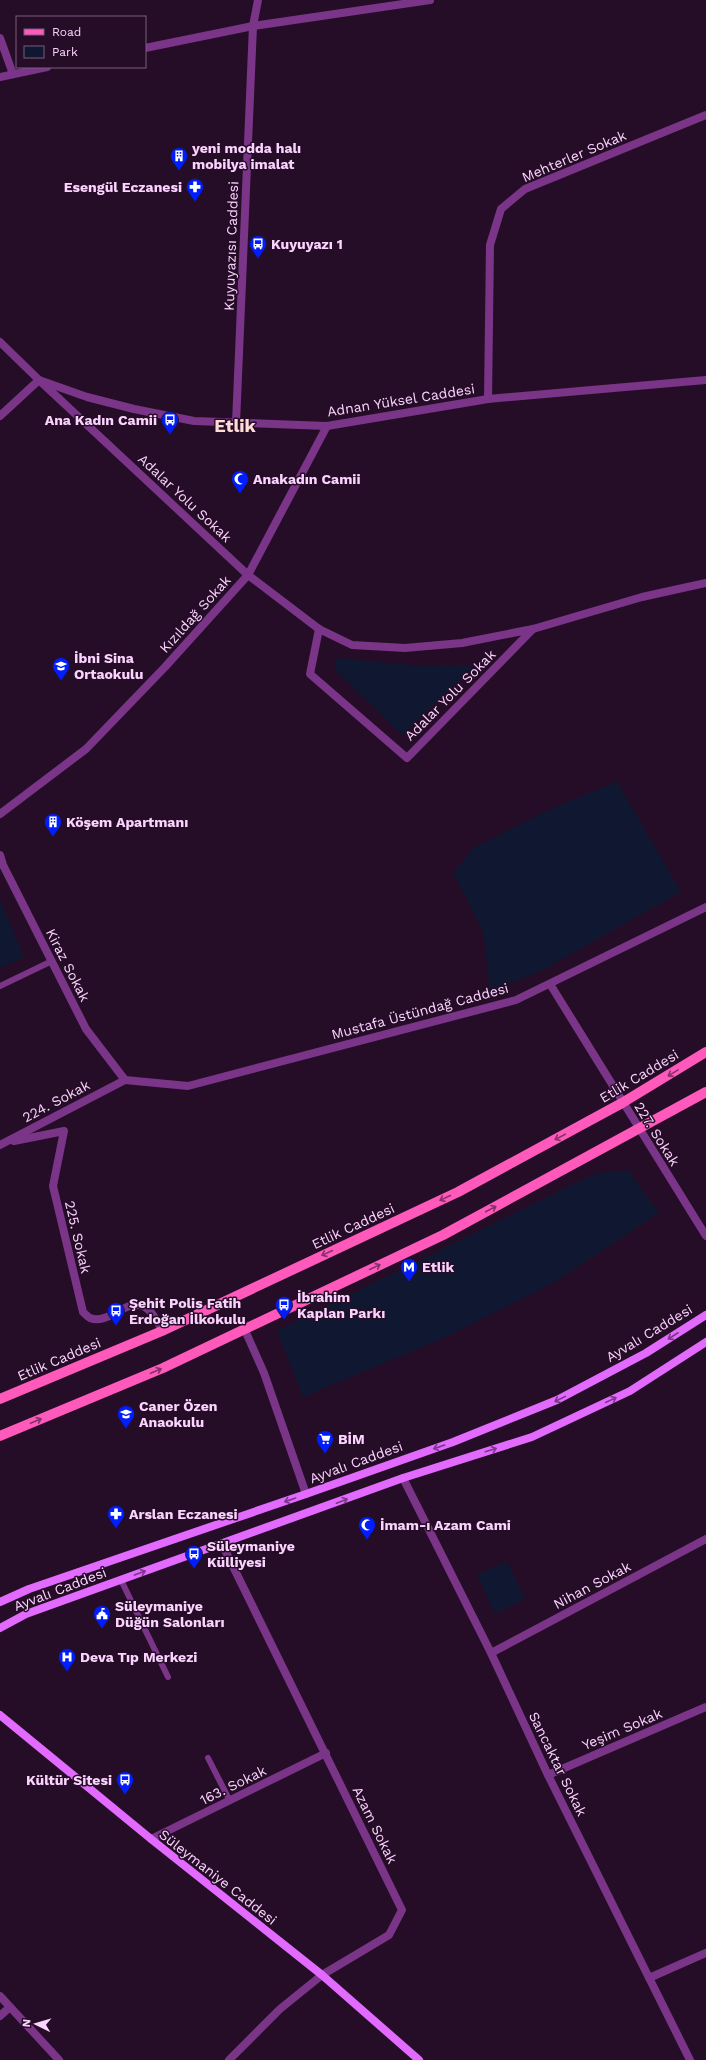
<svg xmlns="http://www.w3.org/2000/svg" width="706" height="2060" font-family="'Work Sans',sans-serif">
<style>
.green{fill:#101831}
.lines{fill:none;stroke-linecap:round;stroke-linejoin:round}
.service{stroke:#7a3589;stroke-width:6}
.minor{stroke:#7a3589;stroke-width:8}
.tertiary{stroke:#7a3589;stroke-width:8}
.secondary{stroke:#e36aff;stroke-width:8}
.primary{stroke:#ff5abb;stroke-width:10}
.oneway{stroke:#88306a}
.oneway2{stroke:#7b3788}
.labels{text-anchor:middle;stroke-width:3;stroke-linejoin:round;paint-order:stroke}
.poi-label{font-size:14px;font-weight:bold;fill:#fbd3ff;stroke:#260d27;text-anchor:start}
.street-label{font-size:14px;fill:#fbd3ff;stroke:#260d27}
.district-label{font-size:18px;font-weight:bold;fill:#ffdbd5;stroke:#260d27}
</style>
<rect width="100%" height="100%" fill="#260d27"/>
<g class="green">
<polygon points="337,658 420,666 475,665 402,735 334,669"/>
<polygon points="617,781 681,892 541,971 490,991 483,931 453,873 473,848 544,812"/>
<polygon points="0,900 24,957 0,968"/>
<polygon points="628,1170 659,1213 555,1282 446,1337 303,1397 277,1331 592,1175 599,1173"/>
<polygon points="507,1561 525,1599 495,1614 477,1575"/>
</g>
<g class="lines">
<g class="service">
<polyline points="0,986 52,961"/>
<polyline points="121,1580 168,1677"/>
<polyline points="208,1758 230,1801"/>
</g>
<g class="minor">
<polyline points="0,38 13,74"/>
<polyline points="145,48 253,26 430,0"/>
<polyline points="0,77 47,67"/>
<polyline points="488,399 490,245 501,209 525,189 706,115"/>
<polyline points="0,416 39,380 248,575 319,629 352,645 405,648 462,643 533,629 642,597 706,583"/>
<polyline points="319,629 310,674 407,758 533,629"/>
<polyline points="0,855 3,865 86,1029 125,1080 0,1145"/>
<polyline points="550,984 706,1236"/>
<path d="M14 1141 64 1131 53 1186 83 1312C85 1314 88 1317 90 1318 115 1328 138 1275 162 1331"/>
<polyline points="244,1328 264,1373 306,1494"/>
<polyline points="403,1478 491,1653 548,1775 690,2060"/>
<polyline points="222,1544 402,1910 389,1935 322,1975 280,2009 229,2060"/>
<polyline points="491,1653 706,1539"/>
<polyline points="548,1775 706,1707"/>
<polyline points="151,1839 326,1753"/>
<polyline points="649,1978 706,1953"/>
<polyline points="0,1996 59,2060"/>
<polyline points="0,2016 10,2007"/>
</g>
<g class="tertiary">
<polyline points="0,342 39,380 87,397 134,409 194,421 327,426 488,399 706,380"/>
<polyline points="236,423 253,26 258,0"/>
<polyline points="0,814 86,749 165,667 248,575 327,426"/>
<polyline points="125,1080 188,1086 516,1000 706,907"/>
</g>
<g class="secondary">
<polyline points="0,1602 29,1589 306,1494 453,1442 557,1400 646,1353 706,1315"/>
<polyline points="0,1628 26,1614 403,1478 532,1437 630,1391 706,1342"/>
<polyline points="0,1715 151,1839 322,1975 419,2060"/>
</g>
<g class="primary">
<polyline points="0,1399 162,1331 458,1192 622,1103 706,1052"/>
<polyline points="0,1436 163,1368 443,1235 706,1092"/>
</g>
</g>
<defs><path id="oneway-shaft" d="M-6 0H5M1.5-3L5.5 0L1.5 3" fill="none" stroke-width="1.6" stroke-linecap="round" stroke-linejoin="round"/></defs>
<g class="oneway">
<use href="#oneway-shaft" transform="translate(673 1073) rotate(149)"/>
<use href="#oneway-shaft" transform="translate(560 1137) rotate(152)"/>
<use href="#oneway-shaft" transform="translate(445 1198) rotate(155)"/>
<use href="#oneway-shaft" transform="translate(491 1209) rotate(-28)"/>
<use href="#oneway-shaft" transform="translate(327 1253) rotate(155)"/>
<use href="#oneway-shaft" transform="translate(375 1267) rotate(-25)"/>
<use href="#oneway-shaft" transform="translate(156 1371) rotate(-23)"/>
<use href="#oneway-shaft" transform="translate(36 1421) rotate(-23)"/>
</g>
<g class="oneway2">
<use href="#oneway-shaft" transform="translate(673 1336) rotate(147)"/>
<use href="#oneway-shaft" transform="translate(560 1399) rotate(154)"/>
<use href="#oneway-shaft" transform="translate(611 1400) rotate(-25)"/>
<use href="#oneway-shaft" transform="translate(439 1447) rotate(161)"/>
<use href="#oneway-shaft" transform="translate(491 1450) rotate(-17)"/>
<use href="#oneway-shaft" transform="translate(290 1500) rotate(161)"/>
<use href="#oneway-shaft" transform="translate(342 1501) rotate(-21)"/>
<use href="#oneway-shaft" transform="translate(140 1573) rotate(-20)"/>
</g>
<defs>
<symbol id="building-pin" viewBox="-11 -11 22 30"><path d="M0 17L-7.5 6A9.5 9.5 0 1 1 7.5 6Z" fill="#001dfe" stroke="#260d27"/><path d="M-4-6H4V6H1V3H-1V6H-4ZM-2.5-4.3h1.7v1.8h-1.7ZM.8-4.3h1.7v1.8H.8ZM-2.5-1h1.7V.8h-1.7ZM.8-1h1.7V.8H.8Z" fill="#fff"/></symbol>
<symbol id="pharmacy-pin" viewBox="-11 -11 22 30"><path d="M0 17L-7.5 6A9.5 9.5 0 1 1 7.5 6Z" fill="#001dfe" stroke="#260d27"/><path d="M-2-6h4v4h4v4h-4v4h-4v-4h-4v-4h4Z" fill="#fff"/></symbol>
<symbol id="bus-pin" viewBox="-11 -11 22 30"><path d="M0 17L-7.5 6A9.5 9.5 0 1 1 7.5 6Z" fill="#001dfe" stroke="#260d27"/><path d="M-5-6H5V4H4V6H2V4H-2V6H-4V4H-5ZM-3.5-4V0h7V-4ZM-3.5 1.2v1.5H-2V1.2ZM2 1.2v1.5H3.5V1.2Z" fill="#fff"/></symbol>
<symbol id="mosque-pin" viewBox="-11 -11 22 30"><path d="M0 17L-7.5 6A9.5 9.5 0 1 1 7.5 6Z" fill="#001dfe" stroke="#260d27"/><path d="M3.5-4.9A6 6 0 1 0 3.5 4.9A5 5 0 1 1 3.5-4.9Z" fill="#fff"/></symbol>
<symbol id="school-pin" viewBox="-11 -11 22 30"><path d="M0 17L-7.5 6A9.5 9.5 0 1 1 7.5 6Z" fill="#001dfe" stroke="#260d27"/><path d="M0-5L7-2L0 1L-7-2ZM-4 1L0 2.5L4 1V4Q0 6-4 4Z" fill="#fff"/></symbol>
<symbol id="metro-pin" viewBox="-11 -11 22 30"><path d="M0 17L-7.5 6A9.5 9.5 0 1 1 7.5 6Z" fill="#001dfe" stroke="#260d27"/><path d="M-5.5 5V-5H-3L0 0L3-5H5.5V5H3V-.5L0 4L-3-.5V5Z" fill="#fff"/></symbol>
<symbol id="supermarket-pin" viewBox="-11 -11 22 30"><path d="M0 17L-7.5 6A9.5 9.5 0 1 1 7.5 6Z" fill="#001dfe" stroke="#260d27"/><path d="M-6-5.5h2.5l.6 2H6L4.5 2H-2.5L-4.4-4H-6ZM-1.5 3.2a1.3 1.3 0 1 0 .1 0ZM3 3.2a1.3 1.3 0 1 0 .1 0Z" fill="#fff"/></symbol>
<symbol id="civic-pin" viewBox="-11 -11 22 30"><path d="M0 17L-7.5 6A9.5 9.5 0 1 1 7.5 6Z" fill="#001dfe" stroke="#260d27"/><path d="M-.6-6.5H3V-4.5H.6V-3L4-1V1h2V6H-6V1h2V-1L-.6-3ZM-1.2 2.5V6h2.4V2.5Z" fill="#fff"/></symbol>
<symbol id="hospital-pin" viewBox="-11 -11 22 30"><path d="M0 17L-7.5 6A9.5 9.5 0 1 1 7.5 6Z" fill="#001dfe" stroke="#260d27"/><path d="M-5-5h3v3.5h4V-5h3V5h-3V1.5h-4V5h-3Z" fill="#fff"/></symbol>
</defs>
<g fill-rule="evenodd">
<use href="#building-pin" x="169" y="146" width="20" height="27"/>
<use href="#pharmacy-pin" x="185" y="177" width="20" height="27"/>
<use href="#bus-pin" x="248" y="234" width="20" height="27"/>
<use href="#bus-pin" x="160" y="410" width="20" height="27"/>
<use href="#mosque-pin" x="230" y="469" width="20" height="27"/>
<use href="#school-pin" x="51" y="656" width="20" height="27"/>
<use href="#building-pin" x="43" y="812" width="20" height="27"/>
<use href="#metro-pin" x="399" y="1257" width="20" height="27"/>
<use href="#bus-pin" x="274" y="1295" width="20" height="27"/>
<use href="#bus-pin" x="106" y="1301" width="20" height="27"/>
<use href="#school-pin" x="116" y="1404" width="20" height="27"/>
<use href="#supermarket-pin" x="315" y="1429" width="20" height="27"/>
<use href="#pharmacy-pin" x="106" y="1504" width="20" height="27"/>
<use href="#mosque-pin" x="357" y="1515" width="20" height="27"/>
<use href="#bus-pin" x="184" y="1544" width="20" height="27"/>
<use href="#civic-pin" x="92" y="1604" width="20" height="27"/>
<use href="#hospital-pin" x="57" y="1647" width="20" height="27"/>
<use href="#bus-pin" x="115" y="1770" width="20" height="27"/>
</g>
<g class="labels">
<g class="poi-label">
<text x="192" y="153">yeni modda halı<tspan x="192" dy="16">mobilya imalat</tspan></text>
<text x="182" y="192" text-anchor="end">Esengül Eczanesi</text>
<text x="271" y="249">Kuyuyazı 1</text>
<text x="157" y="425" text-anchor="end">Ana Kadın Camii</text>
<text x="253" y="484">Anakadın Camii</text>
<text x="74" y="663">İbni Sina<tspan x="74" dy="16">Ortaokulu</tspan></text>
<text x="66" y="827">Köşem Apartmanı</text>
<text x="422" y="1272">Etlik</text>
<text x="297" y="1302">İbrahim<tspan x="297" dy="16">Kaplan Parkı</tspan></text>
<text x="129" y="1308">Şehit Polis Fatih<tspan x="129" dy="16">Erdoğan İlkokulu</tspan></text>
<text x="139" y="1411">Caner Özen<tspan x="139" dy="16">Anaokulu</tspan></text>
<text x="338" y="1444">BİM</text>
<text x="129" y="1519">Arslan Eczanesi</text>
<text x="380" y="1530">İmam-ı Azam Cami</text>
<text x="207" y="1551">Süleymaniye<tspan x="207" dy="16">Külliyesi</tspan></text>
<text x="115" y="1611">Süleymaniye<tspan x="115" dy="16">Düğün Salonları</tspan></text>
<text x="80" y="1662">Deva Tıp Merkezi</text>
<text x="112" y="1785" text-anchor="end">Kültür Sitesi</text>
</g>
<g class="street-label">
<text transform="translate(574 156) rotate(-23)" y="5">Mehterler Sokak</text>
<text transform="translate(231 246) rotate(-88)" y="5">Kuyuyazısı Caddesi</text>
<text transform="translate(401 400) rotate(-9)" y="5">Adnan Yüksel Caddesi</text>
<text transform="translate(185 498) rotate(43)" y="5">Adalar Yolu Sokak</text>
<text transform="translate(195 614) rotate(-48)" y="5">Kızıldağ Sokak</text>
<text transform="translate(450 695) rotate(-45)" y="5">Adalar Yolu Sokak</text>
<text transform="translate(68 965) rotate(63)" y="5">Kiraz Sokak</text>
<text transform="translate(420 1011) rotate(-15)" y="5">Mustafa Üstündağ Caddesi</text>
<text transform="translate(639 1076) rotate(-31)" y="5">Etlik Caddesi</text>
<text transform="translate(56 1101) rotate(-28)" y="5">224. Sokak</text>
<text transform="translate(657 1134) rotate(58)" y="5">227. Sokak</text>
<text transform="translate(353 1226) rotate(-25)" y="5">Etlik Caddesi</text>
<text transform="translate(78 1237) rotate(77)" y="5">225. Sokak</text>
<text transform="translate(649 1333) rotate(-31)" y="5">Ayvalı Caddesi</text>
<text transform="translate(59 1359) rotate(-23)" y="5">Etlik Caddesi</text>
<text transform="translate(356 1462) rotate(-20)" y="5">Ayvalı Caddesi</text>
<text transform="translate(592 1585) rotate(-28)" y="5">Nihan Sokak</text>
<text transform="translate(60 1589) rotate(-21)" y="5">Ayvalı Caddesi</text>
<text transform="translate(622 1729) rotate(-23)" y="5">Yeşim Sokak</text>
<text transform="translate(558 1764) rotate(64)" y="5">Sancaktar Sokak</text>
<text transform="translate(233 1785) rotate(-26)" y="5">163. Sokak</text>
<text transform="translate(375 1825) rotate(64)" y="5">Azam Sokak</text>
<text transform="translate(218 1877) rotate(38)" y="5">Süleymaniye Caddesi</text>
</g>
<g class="district-label">
<text x="235" y="432">Etlik</text>
</g>
</g>
<rect x="16" y="16" width="130" height="52" fill="#260d27" stroke="#7b5c7d"/>
<rect x="24" y="29" width="20" height="6" fill="#ff5abb" stroke="#7b5c7d"/>
<text x="52" y="36" font-size="12" fill="#fbd3ff">Road</text>
<rect x="24" y="46" width="20" height="12" fill="#101831" stroke="#7b5c7d"/>
<text x="52" y="56" font-size="12" fill="#fbd3ff">Park</text>
<g transform="translate(36 2024) rotate(275)" stroke="#260d27" stroke-width="3" paint-order="stroke">
<path d="M0-3L7 15L0 10L-7 15Z" fill="#fbd3ff"/>
<text y="-6" font-size="11" font-weight="bold" text-anchor="middle" fill="#fbd3ff">N</text>
</g>
</svg>
